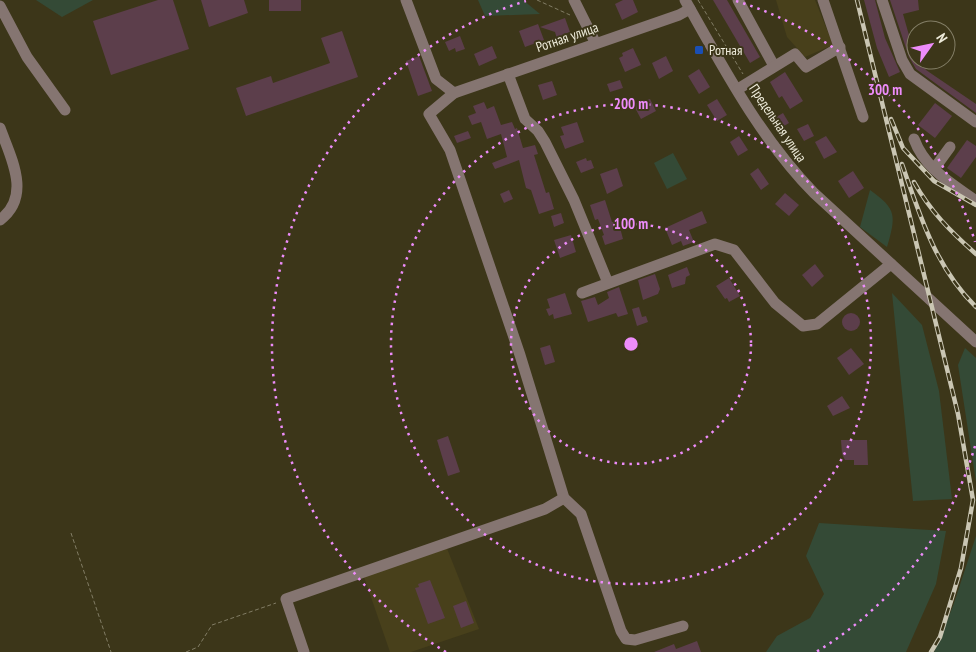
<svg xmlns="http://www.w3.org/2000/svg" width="976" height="652" font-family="'PT Sans Narrow',sans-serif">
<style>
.built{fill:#48401b}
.green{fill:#344a36}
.building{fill:#5c3e4b}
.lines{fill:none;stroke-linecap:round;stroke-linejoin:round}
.path{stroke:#827d65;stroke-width:1;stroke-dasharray:4 2.5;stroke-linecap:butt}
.minor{stroke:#857571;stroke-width:11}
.rail-casing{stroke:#cac6b3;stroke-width:4.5}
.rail{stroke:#3c3619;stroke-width:2.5;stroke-dasharray:8;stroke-linecap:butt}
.ring{fill:none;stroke:#ed8cfa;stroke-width:2.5;stroke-dasharray:2.5 5}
.transit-dot{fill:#1a4fb4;stroke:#3c3619;stroke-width:2}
.labels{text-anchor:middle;stroke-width:4;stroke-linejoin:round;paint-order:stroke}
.street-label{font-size:14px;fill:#efecdb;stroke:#3c3619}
.poi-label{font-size:14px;fill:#efecdb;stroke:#3c3619;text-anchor:start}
.centre{fill:#ed8cfa;stroke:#3c3619;stroke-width:2.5}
.ring-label{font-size:15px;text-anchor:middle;font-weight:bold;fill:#ed8cfa;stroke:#3c3619;stroke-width:4;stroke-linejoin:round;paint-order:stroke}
</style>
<rect width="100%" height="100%" fill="#3c3619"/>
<g class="built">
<polygon points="776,0 815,0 833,45 805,57 787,37"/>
<polygon points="446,546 479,629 411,652 390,652 364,577"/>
</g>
<g class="green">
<polygon points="36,0 93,0 62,17"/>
<polygon points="478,0 523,0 540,14 485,16"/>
<polygon points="673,153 687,179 667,189 654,163"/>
<path d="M870 190C897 209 896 216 887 247L860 227Z"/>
<polygon points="892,293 922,325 939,391 952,499 913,501"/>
<polygon points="965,348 976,358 976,482 958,365"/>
<polygon points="819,523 946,531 936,584 906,652 766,652 777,636 810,618 824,594 806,556"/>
<polygon points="976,536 976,652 934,652 953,606"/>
</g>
<g class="building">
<polygon points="158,0 173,0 189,49 111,75 93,21"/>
<polygon points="201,0 244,0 248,13 209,27"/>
<rect x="269" y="0" width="32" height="11"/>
<polygon points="623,0 633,0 638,12 622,20 615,4"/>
<polygon points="713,0 727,0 760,57 750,63"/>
<polygon points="864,0 875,0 885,38 900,72 889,77 877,48"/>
<polygon points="890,0 918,0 919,10 903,14 916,60 919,60 926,70 976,104 976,113 916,69 909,57"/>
<polygon points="565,18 570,32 564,34 565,36 557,39 555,32 540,27"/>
<polygon points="538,24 544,40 525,47 519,31"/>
<polygon points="342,31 358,77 246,116 236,88 271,76 273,83 330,63 321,38"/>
<polygon points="460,36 465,49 456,52 455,48 449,51 445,42"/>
<polygon points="492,46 497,58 479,66 474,54"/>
<polygon points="633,48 641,65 625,72 619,58 623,56 622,53"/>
<polygon points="419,56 432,91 418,96 406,61"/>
<polygon points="666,56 673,71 659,79 652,63"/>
<polygon points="699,69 710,87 699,94 688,76"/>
<polygon points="785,72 803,101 790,109 782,96 779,98 770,82"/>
<polygon points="620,80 623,88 610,92 607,84"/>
<polygon points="552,81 557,95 543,100 538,85"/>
<polygon points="650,99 656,111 641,119 633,104"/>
<polygon points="717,99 727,115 717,121 707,105"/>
<polygon points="484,102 487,109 494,106 501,125 512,122 515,129 517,128 523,148 535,145 538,154 534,155 546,193 549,192 554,209 539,214 531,190 526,188 519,160 495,169 492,163 507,157 501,134 487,139 481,122 472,125 468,116 476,113 473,106"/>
<polygon points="935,103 952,116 935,138 918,125"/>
<polygon points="783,113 789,123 779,129 773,119"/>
<polygon points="577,122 584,142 565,149 560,136 564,135 561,127"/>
<polygon points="808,124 814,136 804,141 797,129"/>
<polygon points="468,131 471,138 457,143 454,136"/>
<polygon points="739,136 748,150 738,156 730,142"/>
<polygon points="826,136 837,152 824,159 815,142"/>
<polygon points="967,140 976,146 976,157 961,178 947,168"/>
<polygon points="586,158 587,161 591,160 594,168 581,173 576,162"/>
<polygon points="617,168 623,186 607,194 600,174"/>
<polygon points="758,168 769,184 761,190 750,174"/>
<polygon points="853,171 864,188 849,198 838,181"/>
<polygon points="509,190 513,199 504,203 500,194"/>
<polygon points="785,193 799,205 789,216 775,204"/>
<polygon points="605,200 612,222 618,220 623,239 605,245 602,236 604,235 598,219 595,220 590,205"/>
<polygon points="702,211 707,223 689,230 694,242 683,246 681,241 672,245 665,228"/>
<polygon points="561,213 564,223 554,227 551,216"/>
<polygon points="571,235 576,252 560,258 554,240"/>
<polygon points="815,264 824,276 812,287 802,275"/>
<polygon points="687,267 690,275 686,277 685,284 672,288 668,275"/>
<polygon points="655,274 660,289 658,294 643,300 638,280"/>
<polygon points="729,278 740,296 729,302 727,298 725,299 716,286"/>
<polygon points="619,287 628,314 618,317 616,313 588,322 581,301 595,297 598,305 609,298 607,292"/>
<polygon points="565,293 572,314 554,319 553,314 549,316 546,309 550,308 547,299"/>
<polygon points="639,307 642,317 646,316 648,322 637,326 632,309"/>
<circle cx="851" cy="322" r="9"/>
<polygon points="550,345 555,362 545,365 540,348"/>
<polygon points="851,348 864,364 849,375 837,358"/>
<polygon points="842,396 850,408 833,416 827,406"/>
<polygon points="448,436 460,472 448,476 437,440"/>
<polygon points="841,440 867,440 868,465 854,465 854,460 845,460 842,454"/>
<polygon points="430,580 445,618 428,624 415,588 419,587 418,584"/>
<polygon points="466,601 474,623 461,628 453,606"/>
<polygon points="697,641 701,652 654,652 674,644 676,649"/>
</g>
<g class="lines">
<g class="path">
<polyline points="537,0 570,15"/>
<polyline points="698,0 743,74"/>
<polyline points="71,533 111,652"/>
<polyline points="186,652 198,647 212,625 276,603"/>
</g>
<g class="minor">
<polyline points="406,0 436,79 454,93"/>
<polyline points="574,0 595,42"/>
<path d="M685 0C723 67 760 138 814 193L976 342"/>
<polyline points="738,0 774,66"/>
<polyline points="823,0 863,117"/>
<polyline points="882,0 902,60 910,74 976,122"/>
<polyline points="0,6 27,57 65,110"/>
<polyline points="508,74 525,119 538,131 545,142 574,200 608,283"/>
<polyline points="738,89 795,54 806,67 840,47"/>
<path d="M0 128C11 158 32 196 0 220"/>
<path d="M914 139C925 169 951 183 976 201"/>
<polyline points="934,169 950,147"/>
<polyline points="582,293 715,244 734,250 775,303 803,326 817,324 891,264"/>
<polyline points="683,626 635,640 626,639 621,631 581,514 564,498 520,355 450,150 429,114 454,93 679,15 690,9"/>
<polyline points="304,652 286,599 545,509 564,498"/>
</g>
<defs>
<g id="rail">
<polyline points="857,0 958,414 973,500 961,568 940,637 931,652"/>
<polyline points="891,119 903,148 934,181 976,205"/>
<path d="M902 164C920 216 936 268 976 307"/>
<path d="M914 182C930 211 951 232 976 254"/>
</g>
</defs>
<use href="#rail" class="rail-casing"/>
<use href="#rail" class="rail"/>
</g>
<g class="ring">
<circle cx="631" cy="344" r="120"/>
<circle cx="631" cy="344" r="240"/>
<path d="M975 446A359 359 0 0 1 816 652M446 652A359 359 0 0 1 526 1M736 1A359 359 0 0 1 975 242"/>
</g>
<rect class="transit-dot" x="694" y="45" width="10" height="10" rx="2.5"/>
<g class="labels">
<g class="street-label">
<text transform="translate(567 37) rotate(-19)" y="5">Ротная улица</text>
<text transform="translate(778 123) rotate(56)" y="5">Предельная улица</text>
</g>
<g class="poi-label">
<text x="709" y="55">Ротная</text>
</g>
</g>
<circle cx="631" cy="344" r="8" class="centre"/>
<g class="ring-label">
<text x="885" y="95">300 m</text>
<text x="631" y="109">200 m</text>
<text x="631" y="229">100 m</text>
</g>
<g transform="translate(931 45) rotate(57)"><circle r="24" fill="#3c3619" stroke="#847f67"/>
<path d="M0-4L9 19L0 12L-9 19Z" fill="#ed8cfa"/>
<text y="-8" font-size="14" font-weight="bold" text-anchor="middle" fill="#efecdb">N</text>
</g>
</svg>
